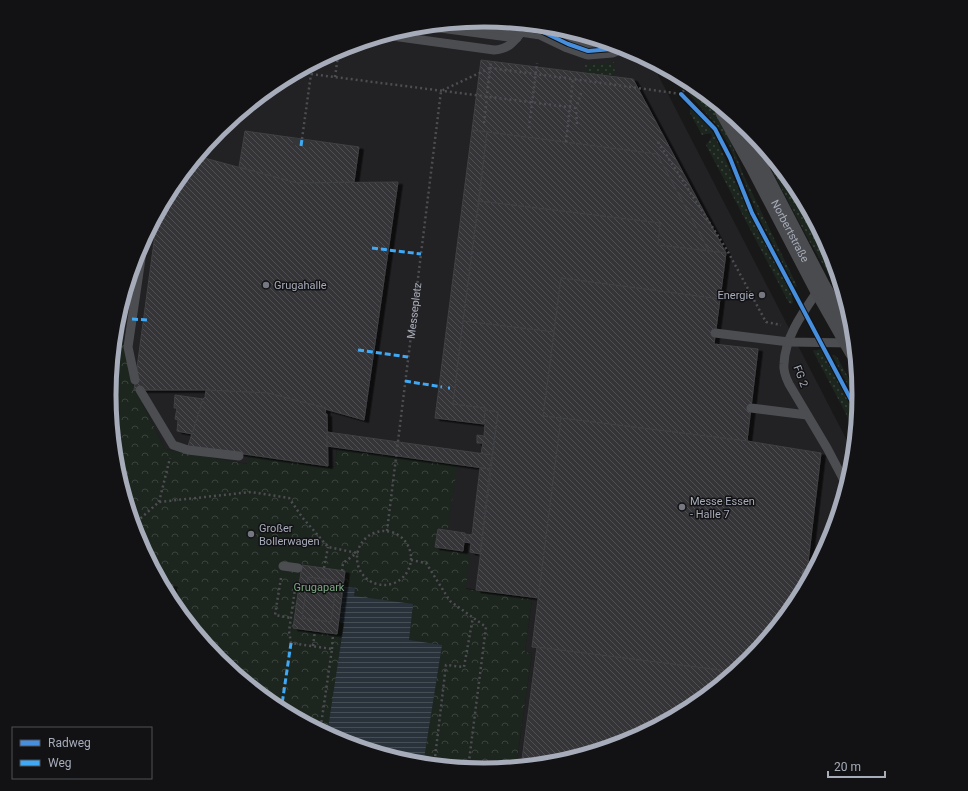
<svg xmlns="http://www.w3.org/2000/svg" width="968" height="791" font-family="Roboto,sans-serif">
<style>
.built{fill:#222124}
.grass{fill:url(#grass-dots)}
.park{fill:url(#park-crowns)}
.water{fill:url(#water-rules)}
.building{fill:url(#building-back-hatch);stroke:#404144;filter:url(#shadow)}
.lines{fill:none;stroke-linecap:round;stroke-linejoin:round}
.street-tunnel{stroke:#353638;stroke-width:17;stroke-dasharray:17 8;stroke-linecap:butt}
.path{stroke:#4d4e52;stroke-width:2.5;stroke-dasharray:2 3;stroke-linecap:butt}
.lane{stroke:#4b4d51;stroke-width:9}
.street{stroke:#4b4d51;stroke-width:17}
.secondary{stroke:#4a4b4f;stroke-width:22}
.quiet{stroke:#3fa9f5;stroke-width:3;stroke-dasharray:6 3;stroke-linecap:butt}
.cycleway-casing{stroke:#121214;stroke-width:6}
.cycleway{stroke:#468fdf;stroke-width:4}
.poi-dot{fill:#757881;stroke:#121214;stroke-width:1.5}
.labels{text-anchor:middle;stroke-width:3;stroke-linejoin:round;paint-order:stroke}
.street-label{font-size:11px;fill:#a7acba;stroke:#121214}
.poi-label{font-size:11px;fill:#a7acba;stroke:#121214;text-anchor:start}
.park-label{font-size:11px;fill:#7da782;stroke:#121214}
.rim{fill:none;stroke:#a7acba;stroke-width:5}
</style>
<defs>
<pattern id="grass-dots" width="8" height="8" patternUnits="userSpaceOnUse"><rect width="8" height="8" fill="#1d251f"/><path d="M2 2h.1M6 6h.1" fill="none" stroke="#3b423d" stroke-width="1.8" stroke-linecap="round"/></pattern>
<pattern id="park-crowns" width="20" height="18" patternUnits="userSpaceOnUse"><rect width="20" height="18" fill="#1d251f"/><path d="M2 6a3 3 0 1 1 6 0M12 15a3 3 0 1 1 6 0" fill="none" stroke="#3b423d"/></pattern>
<pattern id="water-rules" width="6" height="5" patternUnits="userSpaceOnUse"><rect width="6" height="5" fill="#29323b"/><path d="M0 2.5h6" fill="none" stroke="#454d55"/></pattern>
<pattern id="building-back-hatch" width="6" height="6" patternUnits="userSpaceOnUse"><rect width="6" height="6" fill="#353537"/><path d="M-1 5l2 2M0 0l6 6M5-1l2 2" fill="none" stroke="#4f5052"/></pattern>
<filter id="shadow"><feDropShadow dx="4.5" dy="2.5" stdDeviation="0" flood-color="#0009"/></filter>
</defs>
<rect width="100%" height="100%" fill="#181818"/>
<polygon class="built" points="484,20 557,27 628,49 653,62 653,65 854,454 852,469 831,539 796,604 749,661 692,708 627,743 557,764 516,768 532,653 525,652 532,599 466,588 435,548 438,527 448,529 337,448 335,467 249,455 248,464 165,449 134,386 117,317 137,252 172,187 219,130 276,83 341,48 411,27"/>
<g class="grass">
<polygon points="614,62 615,73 613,76 585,73 585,65"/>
<polygon points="699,88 705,94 721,122 732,145 743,174 797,286 795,287 760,220 729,145 718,127 689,94"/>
<polygon points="690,109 694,110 709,126 716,138 748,210 770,249 792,295 793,303 791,304 789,303 706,145 712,137 711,133 702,135 690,113"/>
<polygon points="754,136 766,150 775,168 837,273 848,308 807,237"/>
<polygon points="821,349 857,417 856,433 813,351"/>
<polygon points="832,355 834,355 837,357 859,397 859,406"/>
</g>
<polygon class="park" points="117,317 134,386 165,449 247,464 249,455 335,467 337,448 458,461 448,529 438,528 435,548 470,554 466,589 532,599 525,652 532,653 516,768 484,771 411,764 340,742 275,708 218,661 172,604 137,539 116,469 109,395 116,322"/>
<polygon class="water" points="344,587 355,588 354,596 413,604 409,640 442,645 423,765 411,764 340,742 327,735 344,623 339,622"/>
<g class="building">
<polygon points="481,60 633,79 726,253 709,251 657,154 472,130"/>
<polygon points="472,130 487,132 453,404 486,408 484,424 435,418"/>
<polygon points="245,131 359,147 354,182 297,183 239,167"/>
<polygon points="487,132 657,154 709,251 658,245 660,223 479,201"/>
<polygon points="197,156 297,183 398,182 364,420 268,393 204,390 134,390 158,212 172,187"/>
<polygon points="479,201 660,223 658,245 726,253 720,299 561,278 554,332 463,321"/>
<polygon points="561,278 720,299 714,344 758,349 747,441 543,416"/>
<polygon points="463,321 554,332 543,416 561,418 539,598 476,590 498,412 485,410 486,408 453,404"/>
<polygon points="206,390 268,393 326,408 325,414 327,414 328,466 188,446 203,399 205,397"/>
<polygon points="175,395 203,399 192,434 177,431 178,420 175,419 177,408 174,408"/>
<polygon points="485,410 498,412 492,455 481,454 483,443 477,443 477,435 484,436 485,424 484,424"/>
<polygon points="561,418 747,441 821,453 805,588 796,604 749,661 736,672 532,647"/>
<polygon points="327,432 492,455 490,469 327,446"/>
<polygon points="480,468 490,469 480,554 470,552 471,543 464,542 465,534 472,535"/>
<polygon points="438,529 465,533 463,551 435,547"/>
<polygon points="302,565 345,571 337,634 293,628"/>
<polygon points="308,577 337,581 331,622 302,618"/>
<polygon points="160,582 173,585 170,602"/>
<polygon points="537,647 736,672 692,708 627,743 557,764 521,767"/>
</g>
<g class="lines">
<polyline class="street-tunnel" points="301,146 302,139"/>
<g class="path">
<polyline points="308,66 311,74"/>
<polyline points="311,74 576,108"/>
<polyline points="335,77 339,49"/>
<polyline points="484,123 490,68 573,79"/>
<polyline points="577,124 576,108 581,93"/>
<polyline points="529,128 537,63"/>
<polyline points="302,139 311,74"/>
<polyline points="566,142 573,79 681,94 685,89 694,84"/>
<polyline points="658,142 727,250 766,322 781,325"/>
<polyline points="159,502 170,458"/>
<polyline points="133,525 159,502 251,492 289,498 302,517 328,547 357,553"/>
<path id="s1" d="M387 531 441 91 490 68 491 62"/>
<circle cx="384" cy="558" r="27"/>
<polyline points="411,560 426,563 450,601 486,627 468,769"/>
<polyline points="324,568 328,547"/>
<polyline points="342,571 343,563 357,553"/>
<polyline points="281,578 275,615 291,618"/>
<polyline points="296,582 289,631 291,643 332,649 320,732"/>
<polyline points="313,646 315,631"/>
<polyline points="332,649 333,634"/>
<polyline points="434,766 446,665 464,667 473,617"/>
</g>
<g class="lane">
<polyline points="425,26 517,38"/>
<path d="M385 35 494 50C510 49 514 41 524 29"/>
<path d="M819 289C804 311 785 336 784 364 783 371 786 378 789 384L827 448 847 486"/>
<polyline points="715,333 789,342 851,343"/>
<polyline points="135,380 128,347 144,238"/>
<polyline points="140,390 173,445 188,450 239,456"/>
<polyline points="751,408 807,415"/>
<polyline points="283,566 298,568"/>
<polyline points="806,573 812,574"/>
</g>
<polyline class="street" points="473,21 541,31 568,44 588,51 612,49 619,46"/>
<path class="secondary" id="s2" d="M726 111 756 165 820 288 855 350"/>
<g class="quiet">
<polyline points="301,146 302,139"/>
<polyline points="155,218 162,219"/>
<polyline points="372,248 421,254"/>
<polyline points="132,319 147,320"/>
<polyline points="358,350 408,357"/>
<polyline points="405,381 442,387"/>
<polyline points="448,388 450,388"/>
<polyline points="281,711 291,643"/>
</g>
<defs>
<g id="cycleway">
<polyline points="473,21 541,31 568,44 588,51 612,49 619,46"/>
<polyline points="681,94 715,129 730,158 752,213 858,413"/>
</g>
</defs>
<use href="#cycleway" class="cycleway-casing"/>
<use href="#cycleway" class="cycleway"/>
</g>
<g class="poi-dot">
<circle cx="266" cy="285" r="4"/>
<circle cx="762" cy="295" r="4"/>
<circle cx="682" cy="507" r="4"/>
<circle cx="251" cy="534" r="4"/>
</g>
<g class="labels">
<g class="street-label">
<text dy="4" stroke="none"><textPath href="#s2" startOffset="136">Norbertstraße</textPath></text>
<text dy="4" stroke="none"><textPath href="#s1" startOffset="222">Messeplatz</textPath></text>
<text transform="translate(801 376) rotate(69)" y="4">FG 2</text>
</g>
<g class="poi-label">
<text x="274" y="289">Grugahalle</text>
<text x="754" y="299" text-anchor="end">Energie</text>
<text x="690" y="505">Messe Essen<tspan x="690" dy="13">- Halle 7</tspan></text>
<text x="259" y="532">Großer<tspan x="259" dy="13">Bollerwagen</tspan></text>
</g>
<g class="park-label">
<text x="319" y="591">Grugapark</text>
</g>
</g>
<path d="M0 0H968V791H0ZM116 395a368 368 0 1 1 736 0a368 368 0 1 1-736 0Z" fill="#121214" fill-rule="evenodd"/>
<path class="rim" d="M116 395a368 368 0 1 1 736 0a368 368 0 1 1-736 0Z"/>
<rect x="12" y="727" width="140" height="52" fill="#121214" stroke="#4e5056"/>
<rect x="20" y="740" width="20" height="6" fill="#468fdf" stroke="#4e5056"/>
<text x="48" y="747" font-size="12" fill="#a7acba">Radweg</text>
<rect x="20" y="760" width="20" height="6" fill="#3fa9f5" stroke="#4e5056"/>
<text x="48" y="767" font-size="12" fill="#a7acba">Weg</text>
<path d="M828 771v6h57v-6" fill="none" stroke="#a7acba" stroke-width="2"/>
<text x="834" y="771" font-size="12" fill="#a7acba" stroke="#121214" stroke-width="3" paint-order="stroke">20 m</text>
</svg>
